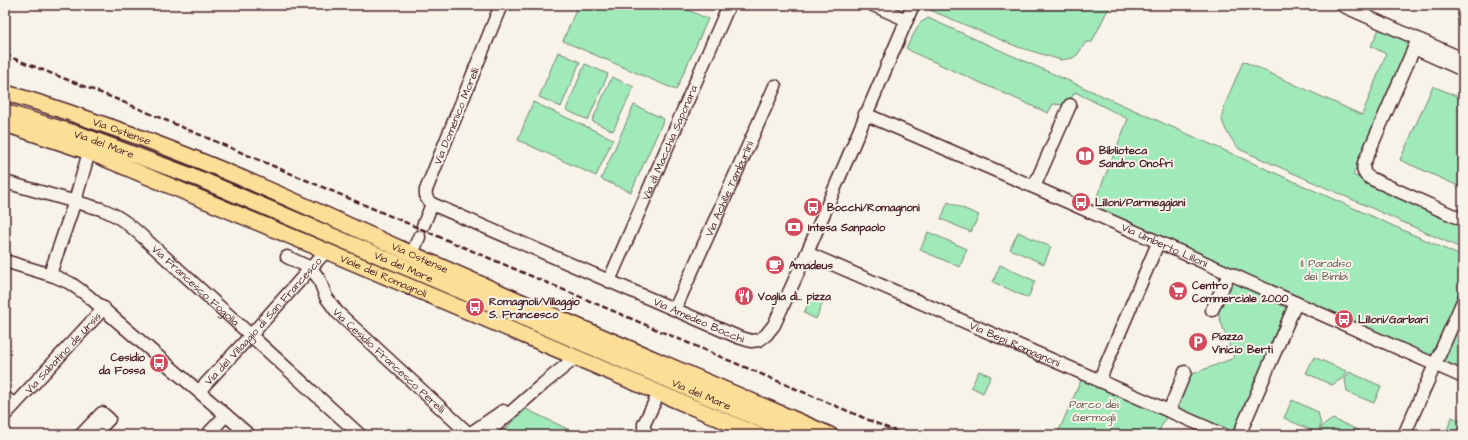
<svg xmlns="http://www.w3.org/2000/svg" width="1468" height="440" font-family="'Architects Daughter',sans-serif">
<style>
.green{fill:#a0e9b9;stroke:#758472}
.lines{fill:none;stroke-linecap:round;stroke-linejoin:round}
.minor-casing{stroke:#4a1f2b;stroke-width:15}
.major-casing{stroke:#4a1f2b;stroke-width:18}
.minor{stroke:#f7f3e8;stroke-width:12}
.major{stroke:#fdde96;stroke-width:15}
.rail{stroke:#4a1f2b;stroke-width:2.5;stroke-dasharray:6 3;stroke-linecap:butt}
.labels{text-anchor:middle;stroke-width:4;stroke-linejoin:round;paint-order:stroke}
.street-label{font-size:11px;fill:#4a1f2b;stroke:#f7f3e8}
.poi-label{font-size:11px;font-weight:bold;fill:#4a1f2b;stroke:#f7f3e8;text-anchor:start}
.park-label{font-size:11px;fill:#60524e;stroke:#f7f3e8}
</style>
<rect width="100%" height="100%" fill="#f7f3e8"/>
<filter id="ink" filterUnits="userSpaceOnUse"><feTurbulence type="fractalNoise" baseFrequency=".025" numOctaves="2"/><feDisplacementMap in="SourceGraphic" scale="8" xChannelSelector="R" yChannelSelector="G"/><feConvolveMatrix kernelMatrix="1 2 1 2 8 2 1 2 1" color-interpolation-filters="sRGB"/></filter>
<g filter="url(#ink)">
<g class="green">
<polygon points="578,5 677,5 708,19 676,90 563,41"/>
<polygon points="926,5 1110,5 1092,42 1086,42 1077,55 1073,58 1061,60 1018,47 925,8"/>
<polygon points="928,18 1463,257 1463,286 1431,356 1093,206 1128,119 1075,92 1070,100 1067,100 1063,105 1053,104 1048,113 914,53 906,48 920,23"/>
<path d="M1379 29 1410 43 1353 175 1463 223V249L1239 149C1232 140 1224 130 1222 119 1221 109 1239 73 1243 61L1362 115 1386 54 1371 46Z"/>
<polygon points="558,52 580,62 561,107 539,97"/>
<polygon points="585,64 608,74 588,120 566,110"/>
<polygon points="612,77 634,87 613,131 592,121"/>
<polygon points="1433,86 1463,99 1463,188 1400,160"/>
<polygon points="533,102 613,139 596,176 518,140"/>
<polygon points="634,105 664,119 631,192 601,179"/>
<polygon points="948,202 979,215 971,232 941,219"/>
<polygon points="928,232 967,249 960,267 920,250"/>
<polygon points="1018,232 1051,247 1044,264 1010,249"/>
<polygon points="1000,265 1035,281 1028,298 993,282"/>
<polygon points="1231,281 1289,309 1235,435 1175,409 1187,376 1234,358 1217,311"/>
<polygon points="811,297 823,302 816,319 804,313"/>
<polygon points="1463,317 1463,372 1443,362"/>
<polygon points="1314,357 1346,371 1343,378 1332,385 1306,373"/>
<polygon points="979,371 991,376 983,393 971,387"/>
<polygon points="1349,372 1381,386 1374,403 1347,392 1345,379"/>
<polygon points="1082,378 1166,417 1157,435 1057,435"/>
<polygon points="1292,400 1318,412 1321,425 1317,433 1284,418"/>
<polygon points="526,409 580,435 499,435"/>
<polygon points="1452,417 1463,422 1463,435 1445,435"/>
<polygon points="1333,419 1360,431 1358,435 1322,435 1318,434 1322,426"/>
</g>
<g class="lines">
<defs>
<g id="minor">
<path id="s1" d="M501 5 426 190C425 197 427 200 432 204L738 337 751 341 759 340 766 335 774 325 807 253 913 5"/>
<polyline points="873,5 907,20"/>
<polyline points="1341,5 1463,59"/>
<path d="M1418 39 1364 163C1362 171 1365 176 1372 179L1463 220"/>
<polyline points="1414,48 1463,70"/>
<path id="s2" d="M865 114 1034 187 1463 377"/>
<path id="s3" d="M5 182 101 209C118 215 131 226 144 238L360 435"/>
<polyline points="1034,187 1070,105"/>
<polyline points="423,226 432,204"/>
<path id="s4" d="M807 253 1224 435"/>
<polyline points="412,254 419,237"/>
<path id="s5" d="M287 257 311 268 319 279 326 297 337 312 469 434"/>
<polyline points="5,261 54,276 70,283 87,295 249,435"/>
<polyline points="50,274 75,201 89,152"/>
<path id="s6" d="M609 281 729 5"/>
<path id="s7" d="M675 309 775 86"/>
<polyline points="1212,310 1229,274"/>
<polyline points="1099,381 1158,243"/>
<path id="s8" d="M199 391 251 335 326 251"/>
<polyline points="5,397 14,405"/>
<polyline points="1169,411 1185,372"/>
<path id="s9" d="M5 415 104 308"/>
<polyline points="81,435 102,413 109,419 94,435"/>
<polyline points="207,435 226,415"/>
<polyline points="468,435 503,411"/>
<polyline points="485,435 543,384 575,358"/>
<polyline points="648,435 644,429 644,424 659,393"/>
<polyline points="1239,435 1296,303"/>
<polyline points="1404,435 1463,301"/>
</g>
<g id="major">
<path id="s10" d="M5 93C37 101 68 112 99 123 206 159 307 207 410 253 549 315 690 374 830 435"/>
<path id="s11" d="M5 112 84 136 202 180 797 435"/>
<path id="s12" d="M5 124 89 152 326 251 758 435"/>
</g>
</defs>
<use href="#minor" class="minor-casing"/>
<use href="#major" class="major-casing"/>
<use href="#minor" class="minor"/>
<use href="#major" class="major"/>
<polyline class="rail" points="5,55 116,99 904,435"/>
</g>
</g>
<defs>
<symbol id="library-disc" viewBox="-11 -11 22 22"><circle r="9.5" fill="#d1495b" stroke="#f7f3e8"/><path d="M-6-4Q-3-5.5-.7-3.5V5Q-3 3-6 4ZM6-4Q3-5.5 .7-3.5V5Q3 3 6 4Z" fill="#fff"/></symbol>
<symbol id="bus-disc" viewBox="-11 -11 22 22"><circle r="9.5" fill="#d1495b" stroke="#f7f3e8"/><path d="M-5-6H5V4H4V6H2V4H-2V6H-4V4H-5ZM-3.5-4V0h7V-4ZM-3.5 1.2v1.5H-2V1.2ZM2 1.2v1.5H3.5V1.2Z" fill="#fff"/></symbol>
<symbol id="bank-disc" viewBox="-11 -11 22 22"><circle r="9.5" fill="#d1495b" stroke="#f7f3e8"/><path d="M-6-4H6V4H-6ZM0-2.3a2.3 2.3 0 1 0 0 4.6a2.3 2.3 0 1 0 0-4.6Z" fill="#fff"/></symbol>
<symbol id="cafe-disc" viewBox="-11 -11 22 22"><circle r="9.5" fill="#d1495b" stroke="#f7f3e8"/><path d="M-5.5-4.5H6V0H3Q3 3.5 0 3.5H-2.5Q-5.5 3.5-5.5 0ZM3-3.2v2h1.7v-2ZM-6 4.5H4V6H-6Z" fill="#fff"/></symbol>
<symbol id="supermarket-disc" viewBox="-11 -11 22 22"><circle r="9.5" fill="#d1495b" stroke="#f7f3e8"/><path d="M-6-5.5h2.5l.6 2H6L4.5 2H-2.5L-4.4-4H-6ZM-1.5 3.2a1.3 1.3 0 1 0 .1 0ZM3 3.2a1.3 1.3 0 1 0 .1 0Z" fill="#fff"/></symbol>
<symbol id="restaurant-disc" viewBox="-11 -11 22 22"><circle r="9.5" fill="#d1495b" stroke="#f7f3e8"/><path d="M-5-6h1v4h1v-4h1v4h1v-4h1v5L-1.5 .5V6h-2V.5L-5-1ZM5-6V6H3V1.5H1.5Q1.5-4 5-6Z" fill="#fff"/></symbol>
<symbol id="parking-disc" viewBox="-11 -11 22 22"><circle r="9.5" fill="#d1495b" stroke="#f7f3e8"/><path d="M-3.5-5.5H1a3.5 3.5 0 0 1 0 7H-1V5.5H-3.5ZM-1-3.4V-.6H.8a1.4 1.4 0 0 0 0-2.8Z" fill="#fff"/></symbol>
</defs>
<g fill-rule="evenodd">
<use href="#library-disc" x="1074" y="145" width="22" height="22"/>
<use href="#bus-disc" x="1070" y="191" width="22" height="22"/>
<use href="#bus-disc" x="802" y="196" width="22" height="22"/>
<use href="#bank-disc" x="783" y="216" width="22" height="22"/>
<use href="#cafe-disc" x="764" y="254" width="22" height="22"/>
<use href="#supermarket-disc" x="1167" y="280" width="22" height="22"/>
<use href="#restaurant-disc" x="733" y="285" width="22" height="22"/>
<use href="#bus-disc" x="464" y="296" width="22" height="22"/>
<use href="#bus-disc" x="1333" y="308" width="22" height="22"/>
<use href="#parking-disc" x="1187" y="331" width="22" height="22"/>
<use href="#bus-disc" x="148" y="352" width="22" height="22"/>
</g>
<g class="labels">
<g class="street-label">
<text transform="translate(456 116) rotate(-68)" y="4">Via Domenico Morelli</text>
<text dy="4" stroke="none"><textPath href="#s10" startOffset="123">Via Ostiense</textPath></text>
<text dy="4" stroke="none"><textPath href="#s6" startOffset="151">Via di Macchia Saponara</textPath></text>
<text dy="4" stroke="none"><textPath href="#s11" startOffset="104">Via del Mare</textPath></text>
<text dy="4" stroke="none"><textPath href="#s7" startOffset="132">Via Achille Tamburlini</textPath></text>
<text dy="4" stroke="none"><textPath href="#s2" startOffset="327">Via Umberto Lilloni</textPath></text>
<text dy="4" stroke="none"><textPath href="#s10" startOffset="447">Via Ostiense</textPath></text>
<text dy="4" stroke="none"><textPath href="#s11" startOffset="428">Via del Mare</textPath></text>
<text dy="4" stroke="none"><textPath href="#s12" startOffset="408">Viale dei Romagnoli</textPath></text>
<text dy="4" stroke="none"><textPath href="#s3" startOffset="222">Via Francesco Fogolla</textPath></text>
<text dy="4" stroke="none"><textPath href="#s1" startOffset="507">Via Amedeo Bocchi</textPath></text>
<text dy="4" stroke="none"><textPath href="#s8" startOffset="95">Via del Villaggio di San Francesco</textPath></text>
<text dy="4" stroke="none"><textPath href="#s4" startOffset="227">Via Bepi Romagnoni</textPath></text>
<text dy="4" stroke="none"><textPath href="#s9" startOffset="85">Via Sabatino de Ursis</textPath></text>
<text dy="4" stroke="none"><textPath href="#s5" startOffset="149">Via Cesidio Francesco Perelli</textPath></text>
<text dy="4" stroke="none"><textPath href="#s11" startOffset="752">Via del Mare</textPath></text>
</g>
<g class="poi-label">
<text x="1099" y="154">Biblioteca<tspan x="1099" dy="13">Sandro Onofri</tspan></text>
<text x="1095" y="206">Lilloni/Parmeggiani</text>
<text x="827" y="211">Bocchi/Romagnoni</text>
<text x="808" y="231">Intesa Sanpaolo</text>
<text x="789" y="269">Amadeus</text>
<text x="1192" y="289">Centro<tspan x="1192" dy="13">Commerciale 2000</tspan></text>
<text x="758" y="300">Voglia di… pizza</text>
<text x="489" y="305">Romagnoli/Villaggio<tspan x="489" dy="13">S. Francesco</tspan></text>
<text x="1358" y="323">Lilloni/Garbari</text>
<text x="1212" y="340">Piazza<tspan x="1212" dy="13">Vinicio Berti</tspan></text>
<text x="145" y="361" text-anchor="end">Cesidio<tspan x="145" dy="13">da Fossa</tspan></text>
</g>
<g class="park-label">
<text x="1326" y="267">Il Paradiso<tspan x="1326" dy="13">dei Bimbi</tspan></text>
<text x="1094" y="408">Parco dei<tspan x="1094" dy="13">Germogli</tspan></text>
</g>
</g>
<rect width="1468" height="440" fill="none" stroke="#f7f3e8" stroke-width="20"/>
<rect x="10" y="10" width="1448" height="420" fill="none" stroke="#4a1f2b" stroke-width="1.5" filter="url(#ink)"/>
</svg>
